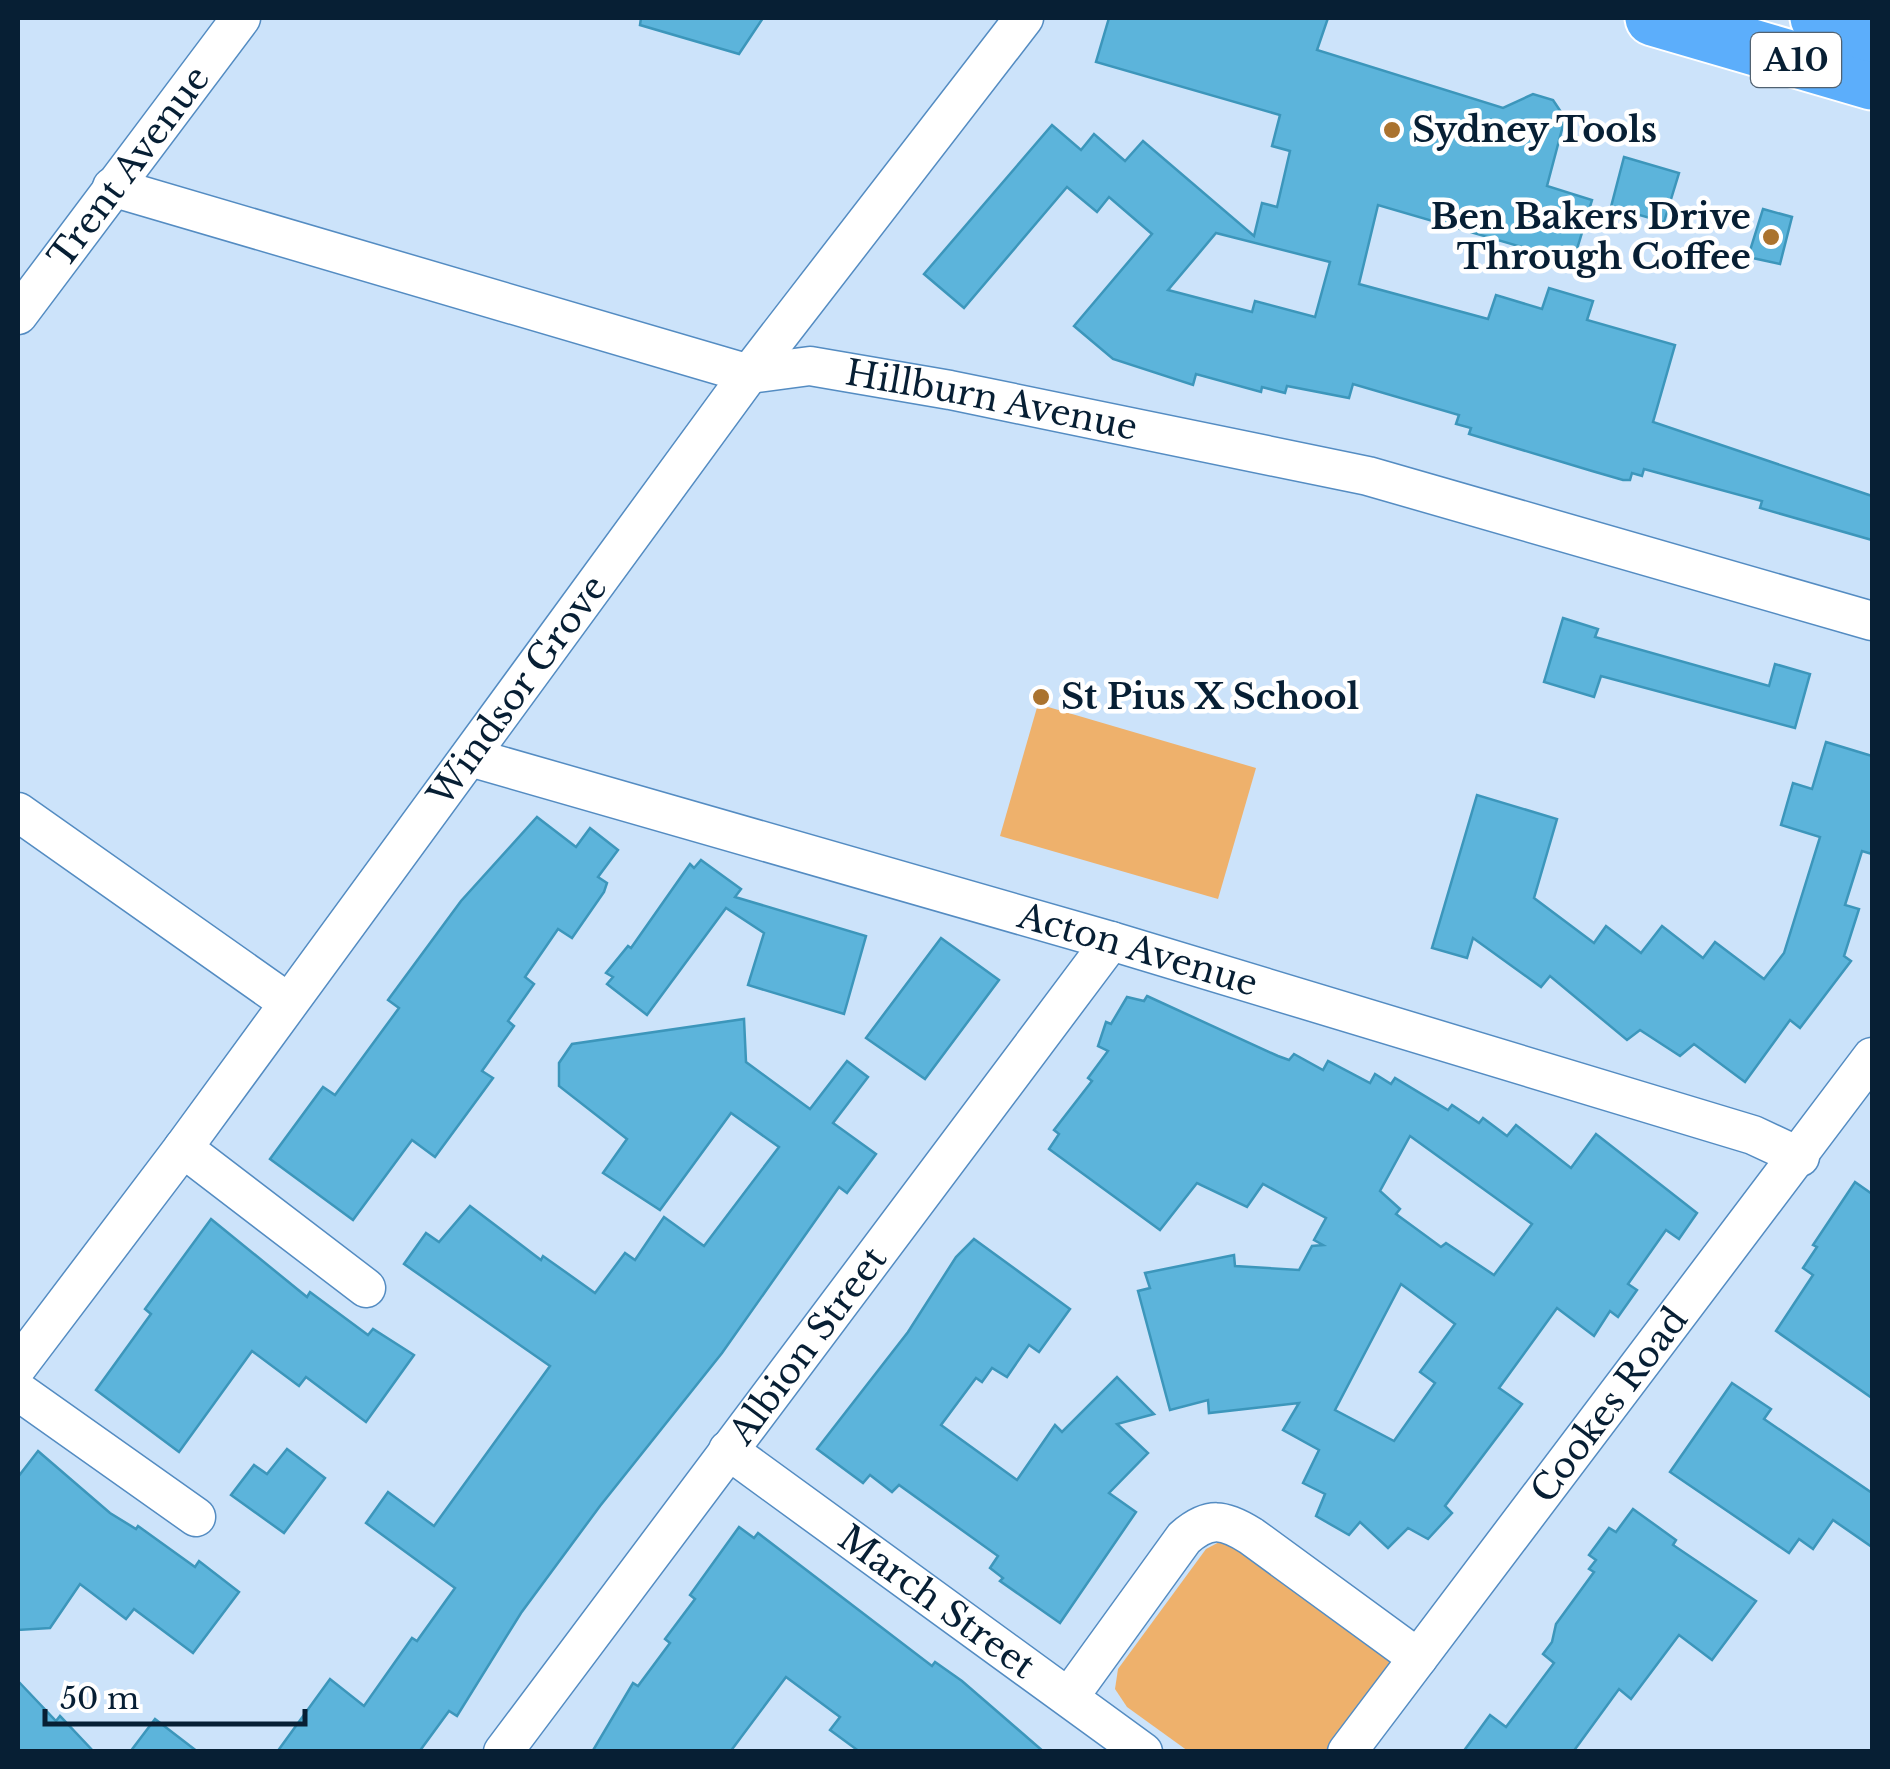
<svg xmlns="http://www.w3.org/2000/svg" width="1890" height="1769" font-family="'Libre Baskerville',serif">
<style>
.green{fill:#eeb16c}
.building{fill:#5cb4db;stroke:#3c96bb;stroke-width:2.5;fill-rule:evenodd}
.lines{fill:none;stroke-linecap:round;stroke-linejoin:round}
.street-casing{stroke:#548cc2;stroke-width:41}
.highway-casing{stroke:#fff;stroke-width:59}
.street{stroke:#fff;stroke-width:38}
.highway{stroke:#5caefb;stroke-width:55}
.poi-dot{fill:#aa732f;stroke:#fff;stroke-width:4}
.labels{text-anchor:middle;stroke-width:9;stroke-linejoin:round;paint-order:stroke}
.shield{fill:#fff;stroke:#516271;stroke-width:2.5}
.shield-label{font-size:32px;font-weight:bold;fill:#071f34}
.poi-label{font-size:35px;font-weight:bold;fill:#071f34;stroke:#fff;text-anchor:start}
.street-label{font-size:35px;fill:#071f34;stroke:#fff}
</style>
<rect width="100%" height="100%" fill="#cce3fa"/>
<g class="green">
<polygon points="1038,704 1256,768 1218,899 1000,836"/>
<polygon points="1225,1539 1393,1661 1334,1751 1188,1751 1127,1707 1115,1689 1118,1669 1206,1549"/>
</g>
<g class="building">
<polygon points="641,18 763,18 739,54 640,25"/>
<path d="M1109 18H1328L1317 50 1503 108 1533 94 1553 100 1565 118 1547 186 1592 200 1573 262 1378 205 1359 284 1488 319 1496 295 1542 309 1549 288 1593 301 1587 320 1675 345 1653 422 1872 496V540L1760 508 1762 501 1644 469 1642 476 1632 473 1630 480H1623L1592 471 1469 434 1471 428 1456 424 1459 415 1353 384 1349 398 1287 386 1285 393 1262 387 1261 392 1196 374 1193 385 1113 359 1074 326 1152 234 1109 197 1097 212 1067 187 964 308 924 274 1052 125 1081 150 1094 134 1125 161 1143 141 1254 236 1262 203 1277 207 1290 151 1272 146 1280 115 1096 62ZM1216 233 1330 262 1315 317 1255 301 1252 312 1168 290Z"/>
<polygon points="1624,157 1679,173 1664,222 1611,207"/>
<polygon points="1763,209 1792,217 1780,264 1748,257"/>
<polygon points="1563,618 1598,629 1595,637 1769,686 1775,664 1810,674 1795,728 1601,676 1594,697 1544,682"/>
<polygon points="1826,742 1872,756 1872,854 1862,851 1845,905 1859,909 1844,956 1851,961 1800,1028 1790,1020 1745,1082 1694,1044 1680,1056 1640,1030 1627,1040 1550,976 1541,987 1473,938 1467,958 1432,948 1477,795 1557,819 1534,898 1594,943 1606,926 1641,953 1662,926 1703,958 1715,942 1764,979 1784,953 1820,837 1781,825 1793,783 1812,789"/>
<polygon points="537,817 576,847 590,828 618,850 598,877 607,883 604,892 572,938 558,929 525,977 534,984 508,1021 514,1026 482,1071 493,1078 435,1157 412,1140 353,1220 270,1159 323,1087 335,1095 399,1008 388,1000 461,901"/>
<polygon points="701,860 741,889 735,897 866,936 844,1014 748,985 764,933 726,908 647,1015 607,984 613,977 606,973 628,946 631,948 690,864 694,868"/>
<polygon points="941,938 999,980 925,1079 866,1038"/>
<path d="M1147 996 1278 1056 1289 1060 1294 1054 1323 1070 1328 1061 1370 1083 1375 1074 1391 1084 1395 1078 1448 1110 1452 1105 1479 1123 1483 1118 1507 1136 1516 1125 1571 1168 1596 1134 1697 1213 1679 1239 1666 1230 1628 1284 1637 1290 1618 1317 1610 1311 1594 1336 1557 1308 1499 1388 1522 1404 1445 1506 1452 1513 1428 1539 1408 1528 1388 1548 1360 1522 1349 1535 1316 1516 1325 1494 1303 1483 1319 1450 1283 1430 1299 1403 1209 1413 1208 1400 1170 1410 1138 1291 1150 1288 1145 1273 1234 1255 1235 1266 1299 1270 1312 1246 1323 1245 1314 1240 1326 1218 1263 1184 1247 1207 1197 1183 1160 1230 1049 1149 1059 1134 1054 1130 1092 1081 1088 1078 1108 1051 1098 1046 1106 1022 1111 1024 1127 997 1144 1001ZM1410 1136 1532 1224 1494 1275 1446 1243 1441 1247 1396 1214 1400 1209 1380 1191ZM1401 1284 1455 1324 1420 1372 1435 1383 1394 1441 1335 1410Z"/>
<polygon points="744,1019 746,1062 810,1109 847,1061 868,1077 833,1123 876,1154 847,1193 839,1187 722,1353 600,1506 521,1613 457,1716 449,1711 419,1752 277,1752 330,1679 364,1706 412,1638 417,1641 455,1588 366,1523 388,1492 434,1526 550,1366 404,1264 426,1233 439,1242 470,1206 541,1260 543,1256 595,1293 625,1253 635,1260 664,1217 704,1246 779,1147 731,1113 660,1210 603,1173 627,1139 559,1086 559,1063 572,1044"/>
<polygon points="1855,1182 1872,1194 1872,1398 1776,1331 1813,1275 1803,1268 1817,1247 1813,1245"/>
<polygon points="211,1219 307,1297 310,1292 368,1335 373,1329 414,1355 366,1422 306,1377 299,1386 252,1351 179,1452 96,1390 151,1314 145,1309"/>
<polygon points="974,1239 1070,1309 1039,1352 1029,1345 1007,1377 992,1368 982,1382 976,1378 941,1425 1017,1480 1055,1425 1062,1432 1117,1377 1154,1414 1117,1424 1148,1453 1109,1493 1136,1512 1060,1623 1000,1581 1003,1578 990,1568 998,1556 899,1485 892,1492 870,1475 863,1483 817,1449 908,1332 956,1257"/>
<polygon points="1732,1383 1771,1409 1764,1419 1872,1493 1872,1547 1833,1520 1813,1549 1799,1539 1789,1553 1670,1472"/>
<polygon points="287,1449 325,1478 284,1533 231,1495 254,1465 267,1474"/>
<polygon points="38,1451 110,1513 136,1529 138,1526 195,1567 199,1561 239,1592 193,1653 134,1609 126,1619 80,1584 50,1628 18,1630 18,1477"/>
<polygon points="1633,1509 1676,1540 1673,1545 1756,1601 1712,1660 1679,1635 1631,1699 1619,1689 1573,1752 1463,1752 1490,1715 1506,1727 1554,1663 1543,1654 1552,1642 1556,1624 1594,1572 1589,1569 1596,1560 1589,1555 1609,1528 1616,1532"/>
<polygon points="739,1527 754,1538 758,1533 932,1666 935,1662 962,1681 1044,1752 860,1752 830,1730 840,1717 786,1677 730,1752 592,1752 633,1683 638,1686 670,1643 665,1639 695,1599 690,1595"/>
<polygon points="18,1681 56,1721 60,1716 94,1752 18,1752"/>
<polygon points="155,1719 198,1752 130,1752"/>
</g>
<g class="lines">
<defs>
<g id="street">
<path id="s1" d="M112 187 749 374 810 366 950 390 1368 476 1872 621"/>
<path id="s2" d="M18 315 241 18"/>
<path id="s3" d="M470 757 1111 941 1753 1135 1800 1157"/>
<polyline points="18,812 286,1001"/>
<polyline points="183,1148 366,1288"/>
<path id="s4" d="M18 1366 183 1148 749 374 1024 18"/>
<polyline points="18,1391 196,1517"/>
<path id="s5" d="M728 1450 1143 1752"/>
<path d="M1069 1697 1184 1538C1209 1516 1224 1519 1251 1536L1418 1658"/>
<path id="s6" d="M503 1752 1111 941"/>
<path id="s7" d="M1347 1752 1872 1057"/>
</g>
<g id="highway">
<polyline points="1653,18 1872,82"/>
<polyline points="1818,18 1872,34"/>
</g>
</defs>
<use href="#street" class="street-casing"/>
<use href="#highway" class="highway-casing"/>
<use href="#street" class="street"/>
<use href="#highway" class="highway"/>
</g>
<g class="poi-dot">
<circle cx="1392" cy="130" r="10"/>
<circle cx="1771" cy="237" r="10"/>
<circle cx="1041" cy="697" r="10"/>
</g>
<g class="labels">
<rect class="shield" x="1751" y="33" width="90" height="54" rx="8"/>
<g class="shield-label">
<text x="1796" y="71">A10</text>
</g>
<g class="poi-label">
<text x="1412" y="142">Sydney Tools</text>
<text x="1751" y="229" text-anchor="end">Ben Bakers Drive<tspan x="1751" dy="40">Through Coffee</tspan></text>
<text x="1061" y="709">St Pius X School</text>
</g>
<g class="street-label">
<text dy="12" stroke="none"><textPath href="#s2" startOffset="185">Trent Avenue</textPath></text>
<text dy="12" stroke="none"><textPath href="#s1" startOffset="910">Hillburn Avenue</textPath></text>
<text dy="12" stroke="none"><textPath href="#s4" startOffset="840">Windsor Grove</textPath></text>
<text dy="12" stroke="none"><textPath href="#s3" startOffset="695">Acton Avenue</textPath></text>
<text dy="12" stroke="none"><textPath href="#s6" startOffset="508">Albion Street</textPath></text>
<text dy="12" stroke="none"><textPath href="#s7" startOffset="435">Cookes Road</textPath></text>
<text dy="12" stroke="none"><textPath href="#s5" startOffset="258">March Street</textPath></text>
</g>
</g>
<rect width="1890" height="1769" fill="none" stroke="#071f34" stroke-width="40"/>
<path d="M45 1709v15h260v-15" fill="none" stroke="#071f34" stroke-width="5"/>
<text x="60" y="1709" font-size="30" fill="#071f34" stroke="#ffffff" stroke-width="8" paint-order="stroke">50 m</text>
</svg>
